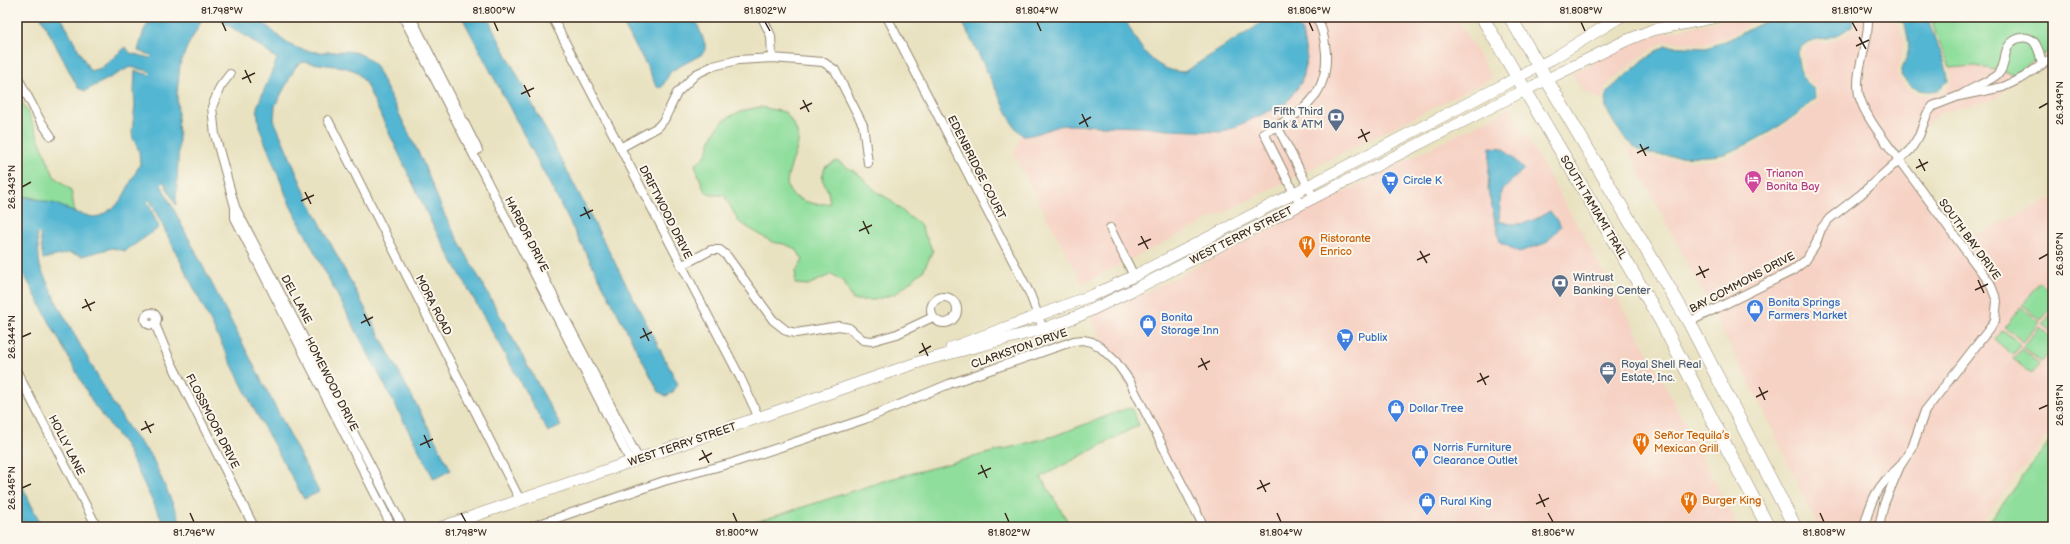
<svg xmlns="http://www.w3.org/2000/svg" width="2070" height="544" font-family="'Balsamiq Sans',sans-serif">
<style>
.built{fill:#f6d2c4}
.green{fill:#8fde9c;stroke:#65845d}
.water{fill:#53b6d2;stroke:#477078}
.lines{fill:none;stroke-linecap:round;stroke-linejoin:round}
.river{stroke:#53b6d2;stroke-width:15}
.street-casing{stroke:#928670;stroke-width:10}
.secondary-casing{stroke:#928670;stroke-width:12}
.primary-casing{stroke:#928670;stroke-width:14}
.street{stroke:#fff;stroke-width:8}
.secondary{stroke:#fff;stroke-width:11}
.primary{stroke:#fff;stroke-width:13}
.ticks{fill:none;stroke:#3b2a1e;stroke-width:1.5}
.labels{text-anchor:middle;stroke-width:4;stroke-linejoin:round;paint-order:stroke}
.service-label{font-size:11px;fill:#4e5e75;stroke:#fbf7ec;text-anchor:start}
.street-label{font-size:11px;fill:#3b2a1e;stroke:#fbf7ec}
.hotel-label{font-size:11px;fill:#b23c85;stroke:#fbf7ec;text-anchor:start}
.shop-label{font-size:11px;fill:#366cbe;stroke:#fbf7ec;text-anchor:start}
.food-label{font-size:11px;fill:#c56008;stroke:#fbf7ec;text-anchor:start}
.neatline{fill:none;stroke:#3b2a1e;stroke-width:1.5}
.ticks-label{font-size:10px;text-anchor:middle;fill:#3b2a1e}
</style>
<rect width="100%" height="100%" fill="#fbf7ec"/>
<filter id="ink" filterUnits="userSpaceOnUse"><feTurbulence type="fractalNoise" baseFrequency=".025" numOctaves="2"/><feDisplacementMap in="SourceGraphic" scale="8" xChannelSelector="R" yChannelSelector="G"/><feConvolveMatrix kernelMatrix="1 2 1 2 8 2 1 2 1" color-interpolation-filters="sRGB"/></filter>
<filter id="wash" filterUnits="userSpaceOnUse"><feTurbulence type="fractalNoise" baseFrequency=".012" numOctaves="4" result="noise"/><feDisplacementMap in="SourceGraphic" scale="16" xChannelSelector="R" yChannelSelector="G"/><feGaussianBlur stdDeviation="0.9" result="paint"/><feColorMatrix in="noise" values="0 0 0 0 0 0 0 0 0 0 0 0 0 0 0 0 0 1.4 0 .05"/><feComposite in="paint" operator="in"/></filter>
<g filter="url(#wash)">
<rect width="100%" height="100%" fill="#e9e2c1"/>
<g class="built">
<polygon points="1292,17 1456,17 1492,78 1091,279 1083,285 1014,155 1021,134 1029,136 1060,125 1066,125 1143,127 1162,130 1208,132 1233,128 1286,103 1301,83 1307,58 1307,51 1296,21"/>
<polygon points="1733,17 1764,17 1731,35 1705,44 1664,42 1643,55 1611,81 1604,89 1603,100 1583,91 1572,73 1644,38"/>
<polygon points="1856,17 1887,17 1899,25 1904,41 1897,76 1905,87 1919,95 1940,94 1947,89 1951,82 1950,68 1975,66 2015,74 2046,54 1995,99 1939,113 1896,156 1960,243 2053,198 2053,254 2049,256 2053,263 2053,428 1978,527 1818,527 1762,408 1625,143 1645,157 1705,161 1725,158 1758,143 1813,106 1818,100 1817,87 1810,83 1804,72 1801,54 1807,46 1818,42 1833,41 1846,34 1854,29"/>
<polygon points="1510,108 1587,242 1650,356 1738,527 1200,526 1091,320 1093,315 1113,309"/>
</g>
<g class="green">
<polygon points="1932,17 2053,17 2053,48 2015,74 1975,66 1950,68 1934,29"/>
<polygon points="17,93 29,115 54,176 71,190 75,212 35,198 17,195"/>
<path d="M760 107 785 112C790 119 796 127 798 136 801 156 771 188 800 199 811 204 818 205 830 203L828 191 822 179 825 167 837 161 860 175 877 192 889 199 908 216 919 223 933 251 923 271 895 294 874 300H853L844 282 832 274 808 285 795 284 796 271 803 260 796 249 784 244 772 242 739 222 724 195H711L704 190 695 165C708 154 706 155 711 140 719 117 738 111 760 107Z"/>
<polygon points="2039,282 2053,293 2053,307 2041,320 2023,305"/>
<polygon points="2021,307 2040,322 2023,342 2005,327"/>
<polygon points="2053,313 2053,333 2042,324"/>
<polygon points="2039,327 2053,338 2053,348 2042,362 2023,347"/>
<polygon points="2003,330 2021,345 2013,355 1995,340"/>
<polygon points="2022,349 2040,364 2032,374 2013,359"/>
<polygon points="1131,407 1139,425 1041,477 1071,527 741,527 890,479 1054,436"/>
<polygon points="2053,436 2053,527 1986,527"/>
</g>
<g class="water">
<polygon points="41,17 61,17 90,71 101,68 126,47 130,53 158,60 158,73 130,67 85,91 78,88"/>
<polygon points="153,17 204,17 187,47 180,65 177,93 179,140 176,205 160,175 155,173 144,195 159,227 156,230 125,251 112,248 82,256 69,253 43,259 39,225 37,222 17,216 17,195 56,204 74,212 93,217 100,216 116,206 124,195 140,164 139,151 133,138 132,132 135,105 134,92 135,71 158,77 161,73 161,58 138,51 144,30"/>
<path d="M215 17C224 17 247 14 255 18 277 29 279 46 309 51 334 56 354 42 375 65L422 160 445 216 561 426 548 432 432 224 365 82 356 71 343 67 303 62 296 66 275 106 274 120 307 197 334 250 451 470 434 479 290 205 259 127 257 107 277 59 250 39Z"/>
<polygon points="462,17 487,17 678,384 673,392 666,396 659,392"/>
<polygon points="619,17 628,17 642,23 691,17 697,23 705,44 705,50 701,55 671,71 662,87 659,88 656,86 647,66"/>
<path d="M960 17H1124C1137 43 1151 71 1184 72L1254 28 1267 17H1292L1302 32 1307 58 1301 83 1286 103 1274 109 1233 128 1220 132 1168 130 1143 127 1066 125C1051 126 1038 136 1023 136L1014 126Z"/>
<path d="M1774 17H1853L1852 26C1846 30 1839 35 1831 37 1815 41 1809 37 1797 52 1799 67 1800 81 1814 89L1815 98C1798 117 1749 146 1724 154 1709 158 1661 157 1645 153 1630 148 1611 122 1606 107 1605 103 1607 97 1607 92L1645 59 1665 46 1706 48 1728 40Z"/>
<path d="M1894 17H1928C1932 39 1947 59 1948 81L1939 90C1922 93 1911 90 1901 75 1902 67 1905 61 1908 53 1910 44 1907 34 1905 24Z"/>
<path d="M1490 147 1503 148 1524 169 1501 191 1499 221C1521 228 1531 222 1550 211L1561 226 1546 243 1519 252 1500 242 1488 191Z"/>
<polygon points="157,177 319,492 304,499 255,411 147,194"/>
<polygon points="17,220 36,225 40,267 58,305 112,402 132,433 152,457 183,527 165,527 125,445 94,405 27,280 17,267"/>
<polygon points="17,475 42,527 25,527 17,511"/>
</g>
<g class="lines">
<g class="river">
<polyline points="159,97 157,86 159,46 173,17"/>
<path d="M129 207C151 192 159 182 162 154"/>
<polyline points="17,220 50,229 59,228"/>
</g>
</g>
</g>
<g filter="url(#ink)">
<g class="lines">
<defs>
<g id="street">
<polyline points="403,17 631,462"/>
<polyline points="411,17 478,150"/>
<polyline points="552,17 740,377 759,418"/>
<polyline points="762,17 771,36 772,58"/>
<polyline points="887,17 1030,294 1043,329"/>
<path d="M1868 17C1870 44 1854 69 1859 95 1864 116 1887 143 1899 160 1930 201 1959 243 1990 283L1997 301 1995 320 1990 328 1925 411 1912 448 1900 466 1884 504 1879 527"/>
<polyline points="230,74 220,87 212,107 215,135 235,207 403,527"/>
<polyline points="17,76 40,120 51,136"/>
<path d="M1961 95C1972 88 1991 81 1999 73 2006 65 2003 56 2008 47 2014 36 2032 33 2037 47 2040 52 2041 59 2042 65"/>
<polyline points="328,120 520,500"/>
<polyline points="1277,126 1314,198"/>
<polyline points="620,148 658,127 664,120 677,93 696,74 713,66 738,60 772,58 823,62 835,70 863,125 868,163"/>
<path d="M1300 205 1264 133C1300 115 1328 97 1326 53 1325 40 1323 28 1316 17"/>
<polyline points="235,207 235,218 392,527"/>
<polyline points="1110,228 1134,276"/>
<polyline points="519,230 639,460"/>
<polyline points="681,266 711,250 720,250 727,256 773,320 787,331 796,333 839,326 849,328 863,340 872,341 897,334 933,317"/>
<circle cx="944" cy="310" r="13"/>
<circle cx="151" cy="319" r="6"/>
<polyline points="1689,322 1792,271 1805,261 1815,246 1821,229 1829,219 1860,195 1910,150 1919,136 1927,114 1933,106 1959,96 2003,87 2024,77 2053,57"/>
<polyline points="155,324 169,358 254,527"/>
<polyline points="17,372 97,527"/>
<polyline points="531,527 664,481 732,463 865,419 949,384 1074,341 1083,340 1092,342 1100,347 1116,362 1129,380 1204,527"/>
<path d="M1864 527C1871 500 1877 486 1898 468"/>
</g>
<g id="secondary">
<polyline points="951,348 1093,295 1134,276 1503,85 1552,59 1620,17"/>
<polyline points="442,527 922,361 1043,329 1081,315 1139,287 1509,98 1625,41 1652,30 1717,17"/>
</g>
<g id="primary">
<polyline points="1482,17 1661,321 1768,527"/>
<polyline points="1510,17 1689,322 1795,527"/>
</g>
</defs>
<use href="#street" class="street-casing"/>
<use href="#secondary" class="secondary-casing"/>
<use href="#primary" class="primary-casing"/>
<use href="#street" class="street"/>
<use href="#secondary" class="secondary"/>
<use href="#primary" class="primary"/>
</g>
</g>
<path class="ticks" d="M222 22 226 31M494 22 498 31M765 22 770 31M1037 22 1041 31M1309 22 1313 31M1581 22 1585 31M1852 22 1857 31M1859 37 1866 49M1856 46 1869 40M245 70 251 83M242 79 255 73M524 85 530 97M521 94 534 88M803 100 809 112M2039 108 2048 103M800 109 812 103M1082 114 1088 127M1079 124 1091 117M1361 129 1367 142M1358 138 1370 132M1640 144 1646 156M1637 153 1649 147M1919 159 1925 171M1916 168 1928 162M22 187 31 182M305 192 311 204M301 201 314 195M584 207 590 219M580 216 593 210M863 221 869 234M859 231 872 225M1141 236 1148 249M1138 245 1151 239M1420 251 1427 263M2039 259 2048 254M1417 260 1430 254M1699 266 1705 278M1696 275 1709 269M1978 280 1984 293M1975 290 1988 284M85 299 91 311M82 308 95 302M364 314 370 326M361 323 373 317M643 328 649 341M22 337 31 333M640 338 652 332M922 343 928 356M919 353 931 346M1201 358 1207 370M1198 367 1210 361M1480 373 1486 385M1477 382 1489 376M1759 387 1765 400M1756 397 1768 391M2039 409 2048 405M145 421 151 433M141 430 154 424M424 435 430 448M420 445 433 439M702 450 709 463M699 460 712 453M981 465 987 478M978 474 991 468M1260 480 1266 492M22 488 31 484M1257 489 1270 483M1539 494 1545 507M1536 504 1549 498M190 513 194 522M461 513 466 522M733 513 737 522M1005 513 1009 522M1277 513 1281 522M1548 513 1553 522M1820 513 1824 522"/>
<defs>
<symbol id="bank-pin" viewBox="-11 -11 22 30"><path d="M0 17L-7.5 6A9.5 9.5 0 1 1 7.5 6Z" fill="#5c6f8a" stroke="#fbf7ec"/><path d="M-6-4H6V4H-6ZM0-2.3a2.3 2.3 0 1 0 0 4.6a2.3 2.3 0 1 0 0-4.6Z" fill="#fff"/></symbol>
<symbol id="hotel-pin" viewBox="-11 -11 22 30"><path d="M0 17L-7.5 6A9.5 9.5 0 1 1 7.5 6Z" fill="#d1479c" stroke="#fbf7ec"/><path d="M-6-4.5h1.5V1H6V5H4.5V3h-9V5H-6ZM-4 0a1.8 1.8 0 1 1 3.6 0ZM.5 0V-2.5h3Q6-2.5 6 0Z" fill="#fff"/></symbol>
<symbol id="supermarket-pin" viewBox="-11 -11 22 30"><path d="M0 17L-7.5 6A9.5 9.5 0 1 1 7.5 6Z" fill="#3f7fe0" stroke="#fbf7ec"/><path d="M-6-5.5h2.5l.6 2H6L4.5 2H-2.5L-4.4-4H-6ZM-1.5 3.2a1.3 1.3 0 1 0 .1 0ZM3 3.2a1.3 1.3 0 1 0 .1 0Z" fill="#fff"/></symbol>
<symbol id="restaurant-pin" viewBox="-11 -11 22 30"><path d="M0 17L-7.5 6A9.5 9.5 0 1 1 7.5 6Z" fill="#e8710a" stroke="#fbf7ec"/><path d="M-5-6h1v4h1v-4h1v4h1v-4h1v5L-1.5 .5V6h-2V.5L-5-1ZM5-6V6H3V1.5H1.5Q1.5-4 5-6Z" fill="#fff"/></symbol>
<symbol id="shop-pin" viewBox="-11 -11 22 30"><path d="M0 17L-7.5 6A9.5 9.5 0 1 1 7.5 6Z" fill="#3f7fe0" stroke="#fbf7ec"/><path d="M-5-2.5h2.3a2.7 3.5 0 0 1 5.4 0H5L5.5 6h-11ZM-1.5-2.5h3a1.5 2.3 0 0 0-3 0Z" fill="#fff"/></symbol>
<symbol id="office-pin" viewBox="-11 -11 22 30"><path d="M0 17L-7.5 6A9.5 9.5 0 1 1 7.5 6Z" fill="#5c6f8a" stroke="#fbf7ec"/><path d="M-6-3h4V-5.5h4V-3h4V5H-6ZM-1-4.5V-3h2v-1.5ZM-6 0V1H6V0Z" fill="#fff"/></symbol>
</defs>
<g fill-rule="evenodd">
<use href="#bank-pin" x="1326" y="107" width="20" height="27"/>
<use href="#hotel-pin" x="1743" y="169" width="20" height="27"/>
<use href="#supermarket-pin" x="1380" y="170" width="20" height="27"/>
<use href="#restaurant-pin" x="1297" y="234" width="20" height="27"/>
<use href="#bank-pin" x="1550" y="273" width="20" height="27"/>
<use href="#shop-pin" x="1745" y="298" width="20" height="27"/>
<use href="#shop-pin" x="1138" y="313" width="20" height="27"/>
<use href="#supermarket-pin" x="1335" y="327" width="20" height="27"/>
<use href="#office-pin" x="1598" y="360" width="20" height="27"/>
<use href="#shop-pin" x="1386" y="398" width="20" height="27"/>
<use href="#restaurant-pin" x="1631" y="431" width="20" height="27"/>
<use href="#shop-pin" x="1410" y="443" width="20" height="27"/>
<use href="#restaurant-pin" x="1679" y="490" width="20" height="27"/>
<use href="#shop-pin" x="1417" y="491" width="20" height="27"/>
</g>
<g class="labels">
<g class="service-label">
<text x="1323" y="115" text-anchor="end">Fifth Third<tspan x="1323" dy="13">Bank &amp; ATM</tspan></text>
<text x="1573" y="281">Wintrust<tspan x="1573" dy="13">Banking Center</tspan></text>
<text x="1621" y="368">Royal Shell Real<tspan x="1621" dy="13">Estate, Inc.</tspan></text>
</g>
<g class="street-label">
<text transform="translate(977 167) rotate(63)" y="4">EDENBRIDGE COURT</text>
<text transform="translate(1594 207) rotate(59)" y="4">SOUTH TAMIAMI TRAIL</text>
<text transform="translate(666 212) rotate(63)" y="4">DRIFTWOOD DRIVE</text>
<text transform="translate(527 234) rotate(63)" y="4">HARBOR DRIVE</text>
<text transform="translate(1241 235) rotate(-27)" y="4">WEST TERRY STREET</text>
<text transform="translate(1970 239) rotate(54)" y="4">SOUTH BAY DRIVE</text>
<text transform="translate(1742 282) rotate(-28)" y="4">BAY COMMONS DRIVE</text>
<text transform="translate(297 299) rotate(62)" y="4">DEL LANE</text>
<text transform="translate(434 305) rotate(63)" y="4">MORA ROAD</text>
<text transform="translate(1019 348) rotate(-19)" y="4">CLARKSTON DRIVE</text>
<text transform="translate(332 384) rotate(63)" y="4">HOMEWOOD DRIVE</text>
<text transform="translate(213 421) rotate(63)" y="4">FLOSSMOOR DRIVE</text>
<text transform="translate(682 444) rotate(-19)" y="4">WEST TERRY STREET</text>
<text transform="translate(67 445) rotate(63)" y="4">HOLLY LANE</text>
</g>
<g class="hotel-label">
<text x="1766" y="177">Trianon<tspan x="1766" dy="13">Bonita Bay</tspan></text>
</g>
<g class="shop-label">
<text x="1403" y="184">Circle K</text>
<text x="1768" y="306">Bonita Springs<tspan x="1768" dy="13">Farmers Market</tspan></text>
<text x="1161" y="321">Bonita<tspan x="1161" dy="13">Storage Inn</tspan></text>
<text x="1358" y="341">Publix</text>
<text x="1409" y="412">Dollar Tree</text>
<text x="1433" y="451">Norris Furniture<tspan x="1433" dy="13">Clearance Outlet</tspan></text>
<text x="1440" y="505">Rural King</text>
</g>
<g class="food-label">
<text x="1320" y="242">Ristorante<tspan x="1320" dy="13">Enrico</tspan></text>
<text x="1654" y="439">Señor Tequila’s<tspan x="1654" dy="13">Mexican Grill</tspan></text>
<text x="1702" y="504">Burger King</text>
</g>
</g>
<rect width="2070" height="544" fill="none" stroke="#fbf7ec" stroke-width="44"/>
<rect x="22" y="22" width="2026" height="500" class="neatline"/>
<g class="ticks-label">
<text x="222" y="14">81.798°W</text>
<text x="494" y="14">81.800°W</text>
<text x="765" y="14">81.802°W</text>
<text x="1037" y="14">81.804°W</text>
<text x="1309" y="14">81.806°W</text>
<text x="1581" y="14">81.808°W</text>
<text x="1852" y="14">81.810°W</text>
<text transform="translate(2059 103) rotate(-90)" y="4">26.349°N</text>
<text transform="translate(11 187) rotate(-90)" y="4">26.343°N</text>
<text transform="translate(2059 254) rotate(-90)" y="4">26.350°N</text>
<text transform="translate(11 337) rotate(-90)" y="4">26.344°N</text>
<text transform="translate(2059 405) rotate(-90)" y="4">26.351°N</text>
<text transform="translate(11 488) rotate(-90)" y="4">26.345°N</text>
<text x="194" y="536">81.796°W</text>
<text x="466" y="536">81.798°W</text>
<text x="737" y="536">81.800°W</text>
<text x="1009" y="536">81.802°W</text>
<text x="1281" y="536">81.804°W</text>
<text x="1553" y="536">81.806°W</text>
<text x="1824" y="536">81.808°W</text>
</g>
</svg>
